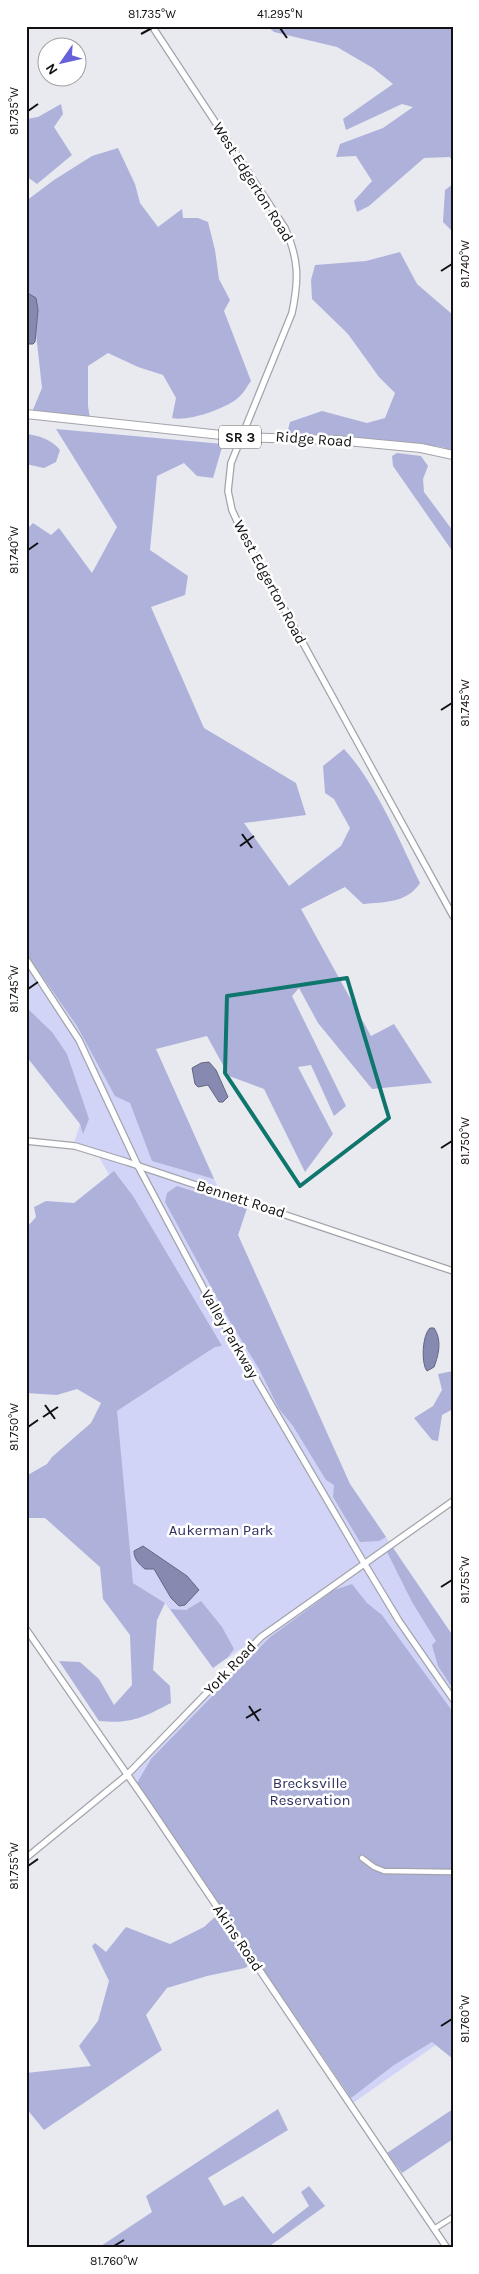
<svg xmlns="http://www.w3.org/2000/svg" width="479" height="2274" font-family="Karla,sans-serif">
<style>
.green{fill:#d1d4f6}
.forest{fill:#aeb2db}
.water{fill:#868ab1;stroke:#636682}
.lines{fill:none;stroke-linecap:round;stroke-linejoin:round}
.minor-casing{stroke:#a3a4ab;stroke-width:7}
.tertiary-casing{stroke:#a3a4ab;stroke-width:8}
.primary-casing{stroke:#a3a4ab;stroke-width:10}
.minor{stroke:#fff;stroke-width:4.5}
.tertiary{stroke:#fff;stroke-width:5.5}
.primary{stroke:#fff;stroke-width:8}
.marked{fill:none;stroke:#0f766e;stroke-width:4;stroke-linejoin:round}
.ticks{fill:none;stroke:#111113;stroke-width:2}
.labels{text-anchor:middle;stroke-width:5;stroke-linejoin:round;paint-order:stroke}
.shield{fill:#fff;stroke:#58585a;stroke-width:1}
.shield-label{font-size:14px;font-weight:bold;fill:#111113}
.street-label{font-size:15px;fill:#111113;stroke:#fff}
.park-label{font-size:15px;fill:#302f62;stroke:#fff}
.neatline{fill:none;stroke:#111113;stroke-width:2}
.ticks-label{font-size:12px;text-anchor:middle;fill:#111113}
</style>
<rect width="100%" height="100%" fill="#e9e9f0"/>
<polygon class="green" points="26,622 98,921 220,1192 249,1202 238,1235 350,1484 453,1636 453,2033 350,2105 127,1776 257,1638 213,1668 165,1603 133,1583 57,1469 117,1411 209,1351 95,1150 74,1143 80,1124 26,1037"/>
<g class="forest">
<polygon points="267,26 453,26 453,163 450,157 424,158 369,206 357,212 354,201 372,181 356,156 336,157 340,144 383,128 413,107 402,104 346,130 343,119 393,84 373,68 337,47 274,32"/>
<polygon points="61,104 63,114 54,127 72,155 37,184 26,176 26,119 38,117"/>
<path d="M118 148 135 184 140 203 158 227 182 209 183 218H198L208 222 215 250 219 279 230 300 224 311 251 381C247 386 244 393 239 397 228 408 188 422 172 418L176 398 163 375 138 367 108 353 88 366V406L90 418 32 412 42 388 36 334 38 310 36 298 26 292V201L54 180 92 156Z"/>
<polygon points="453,184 453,232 443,222 445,190"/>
<polygon points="400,252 417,284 453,315 453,451 442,447 372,439 287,433 290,422 322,411 367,423 385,418 395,393 379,377 348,334 312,299 311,280 315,265 366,261"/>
<path d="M56 429 223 444 213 478 197 476 184 463 157 476 150 550 188 576 185 595 151 607 204 728 296 783 306 815 244 823 289 886 341 846 350 828 334 799 325 793 323 766 344 749C375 782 400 842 420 883 407 903 385 902 363 904L345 887 301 909 371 1036 394 1024 432 1083 372 1089 318 1023 299 988 292 996 346 1106 334 1116 311 1065 298 1067 333 1134 305 1172 264 1089 229 1076 207 1036 156 1049 214 1179 152 1161 130 1103 115 1096 77 1026 26 953V530L33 523 51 535 59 528 92 573 117 527Z"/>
<path d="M26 434C40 436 51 439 60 450L56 462 44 468 26 464Z"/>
<polygon points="397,453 421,456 428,466 423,479 424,492 453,531 453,552 393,466 392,456"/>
<polygon points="26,1002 28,1009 52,1032 67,1054 89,1119 83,1134 80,1124 26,1056"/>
<path d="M114 1171 133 1196 222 1346 215 1347 117 1411 133 1583 165 1603 157 1620 153 1670 170 1686 171 1703C142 1718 131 1724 99 1721L59 1661 80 1662 99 1679 114 1705 132 1685 130 1635 103 1599 100 1567 45 1518H26V1476L47 1464 52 1457 91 1423 101 1403 77 1389 57 1395 26 1393V1220L28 1226 36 1217 34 1207 46 1201 74 1203Z"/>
<polygon points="177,1186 247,1208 238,1235 350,1484 386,1537 379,1541 360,1542 333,1497 334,1485 326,1480 293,1426 279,1409 259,1369 228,1318 165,1202 167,1193"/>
<polygon points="453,1371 453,1409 442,1415 438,1441 432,1440 414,1418 433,1406 442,1390 438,1374"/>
<polygon points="393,1548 453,1636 453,1689 438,1666 432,1645 436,1641 412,1602 387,1552"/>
<polygon points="352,1584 367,1603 382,1615 453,1712 453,2059 432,2042 394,2065 351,2098 137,1783 151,1759 269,1638 334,1590"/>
<polygon points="201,1601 222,1627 234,1649 228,1657 213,1668 170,1609 186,1610"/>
<polygon points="216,1916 250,1964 245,1968 207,1976 167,1988 146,2015 162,2050 44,2130 26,2108 26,2073 91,2066 79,2046 98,2021 109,1981 92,1946 95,1943 106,1952 126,1927 170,1944 204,1927"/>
<polygon points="278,2109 288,2130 208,2178 224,2206 243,2196 273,2234 309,2206 301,2192 309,2186 325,2206 267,2248 98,2248 152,2212 146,2196"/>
<polygon points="453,2109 453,2139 402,2173 387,2153"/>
</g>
<g class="water">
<polygon points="26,292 36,298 38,310 35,342 33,344 29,344 26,338"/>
<polygon points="209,1062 216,1070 228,1097 223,1102 219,1102 208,1085 198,1087 195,1084 192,1068 201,1063"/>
<path d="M430 1328H434C442 1340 439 1354 434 1367L427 1371C421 1364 422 1335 430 1328Z"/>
<path d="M143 1546 187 1576 199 1590 185 1605 179 1606 171 1598 154 1569H145C139 1564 134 1559 134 1551Z"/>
</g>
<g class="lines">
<defs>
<g id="minor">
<polyline points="362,1858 374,1867 384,1871 453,1872"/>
<polyline points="434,2229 453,2217"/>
</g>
<g id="tertiary">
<path d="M152 26 285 228C299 260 299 279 292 313L231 463 228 491 232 510 242 532 453 916"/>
<polyline points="26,959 79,1040 138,1166 207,1295 364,1563 399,1621 453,1699"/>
<polyline points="26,1141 75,1146 127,1162 453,1271"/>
<polyline points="26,1629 147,1803 447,2248"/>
<polyline points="26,1858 127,1775 261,1637 453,1501"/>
</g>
<polyline id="primary" points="26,414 240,437 336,440 421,448 453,455"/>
</defs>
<use href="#minor" class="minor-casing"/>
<use href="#tertiary" class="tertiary-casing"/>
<use href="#primary" class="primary-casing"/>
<use href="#minor" class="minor"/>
<use href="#tertiary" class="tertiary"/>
<use href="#primary" class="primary"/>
</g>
<path class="marked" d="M347 978 389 1118 300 1186 225 1073 227 996Z"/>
<path class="ticks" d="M280 28 287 38M141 34 152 28M28 111 38 104M441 271 452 264M28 550 38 543M441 710 452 703M242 834 252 848M240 846 254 836M28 989 38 982M441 1148 452 1141M45 1405 55 1419M43 1417 58 1407M28 1427 38 1420M441 1587 452 1580M249 1706 259 1721M246 1718 261 1709M28 1866 38 1859M441 2026 452 2019M114 2246 124 2240"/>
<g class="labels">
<rect class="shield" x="219" y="425.5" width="42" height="23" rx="4"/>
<g class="shield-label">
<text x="240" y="442">SR 3</text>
</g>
<g class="street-label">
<text transform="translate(253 182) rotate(58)" y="5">West Edgerton Road</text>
<text transform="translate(314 439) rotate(4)" y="5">Ridge Road</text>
<text transform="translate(270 582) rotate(62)" y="5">West Edgerton Road</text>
<text transform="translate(241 1199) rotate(18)" y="5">Bennett Road</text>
<text transform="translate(230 1334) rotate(60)" y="5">Valley Parkway</text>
<text transform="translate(230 1668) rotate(-46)" y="5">York Road</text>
<text transform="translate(238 1938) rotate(56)" y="5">Akins Road</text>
</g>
<g class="park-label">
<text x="221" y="1535">Aukerman Park</text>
<text x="310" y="1788">Brecksville<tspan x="310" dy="17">Reservation</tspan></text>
</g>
</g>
<rect width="479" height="2274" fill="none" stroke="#ffffff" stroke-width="55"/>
<g transform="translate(62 62) rotate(236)"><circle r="24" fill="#ffffff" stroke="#a0a0a1"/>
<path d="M0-4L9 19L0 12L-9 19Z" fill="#6660d9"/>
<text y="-8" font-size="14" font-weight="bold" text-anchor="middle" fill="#111113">N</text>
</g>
<rect x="28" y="28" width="424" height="2218" class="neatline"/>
<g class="ticks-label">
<text x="152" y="18">81.735°W</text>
<text x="280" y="18">41.295°N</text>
<text transform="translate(14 111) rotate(-90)" y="4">81.735°W</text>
<text transform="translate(465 264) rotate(-90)" y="4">81.740°W</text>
<text transform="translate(14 550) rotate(-90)" y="4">81.740°W</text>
<text transform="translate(465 703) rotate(-90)" y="4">81.745°W</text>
<text transform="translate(14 989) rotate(-90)" y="4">81.745°W</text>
<text transform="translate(465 1141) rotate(-90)" y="4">81.750°W</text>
<text transform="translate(14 1427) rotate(-90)" y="4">81.750°W</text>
<text transform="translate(465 1580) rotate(-90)" y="4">81.755°W</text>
<text transform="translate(14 1866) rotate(-90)" y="4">81.755°W</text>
<text transform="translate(465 2019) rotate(-90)" y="4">81.760°W</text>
<text x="114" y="2265">81.760°W</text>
</g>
</svg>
